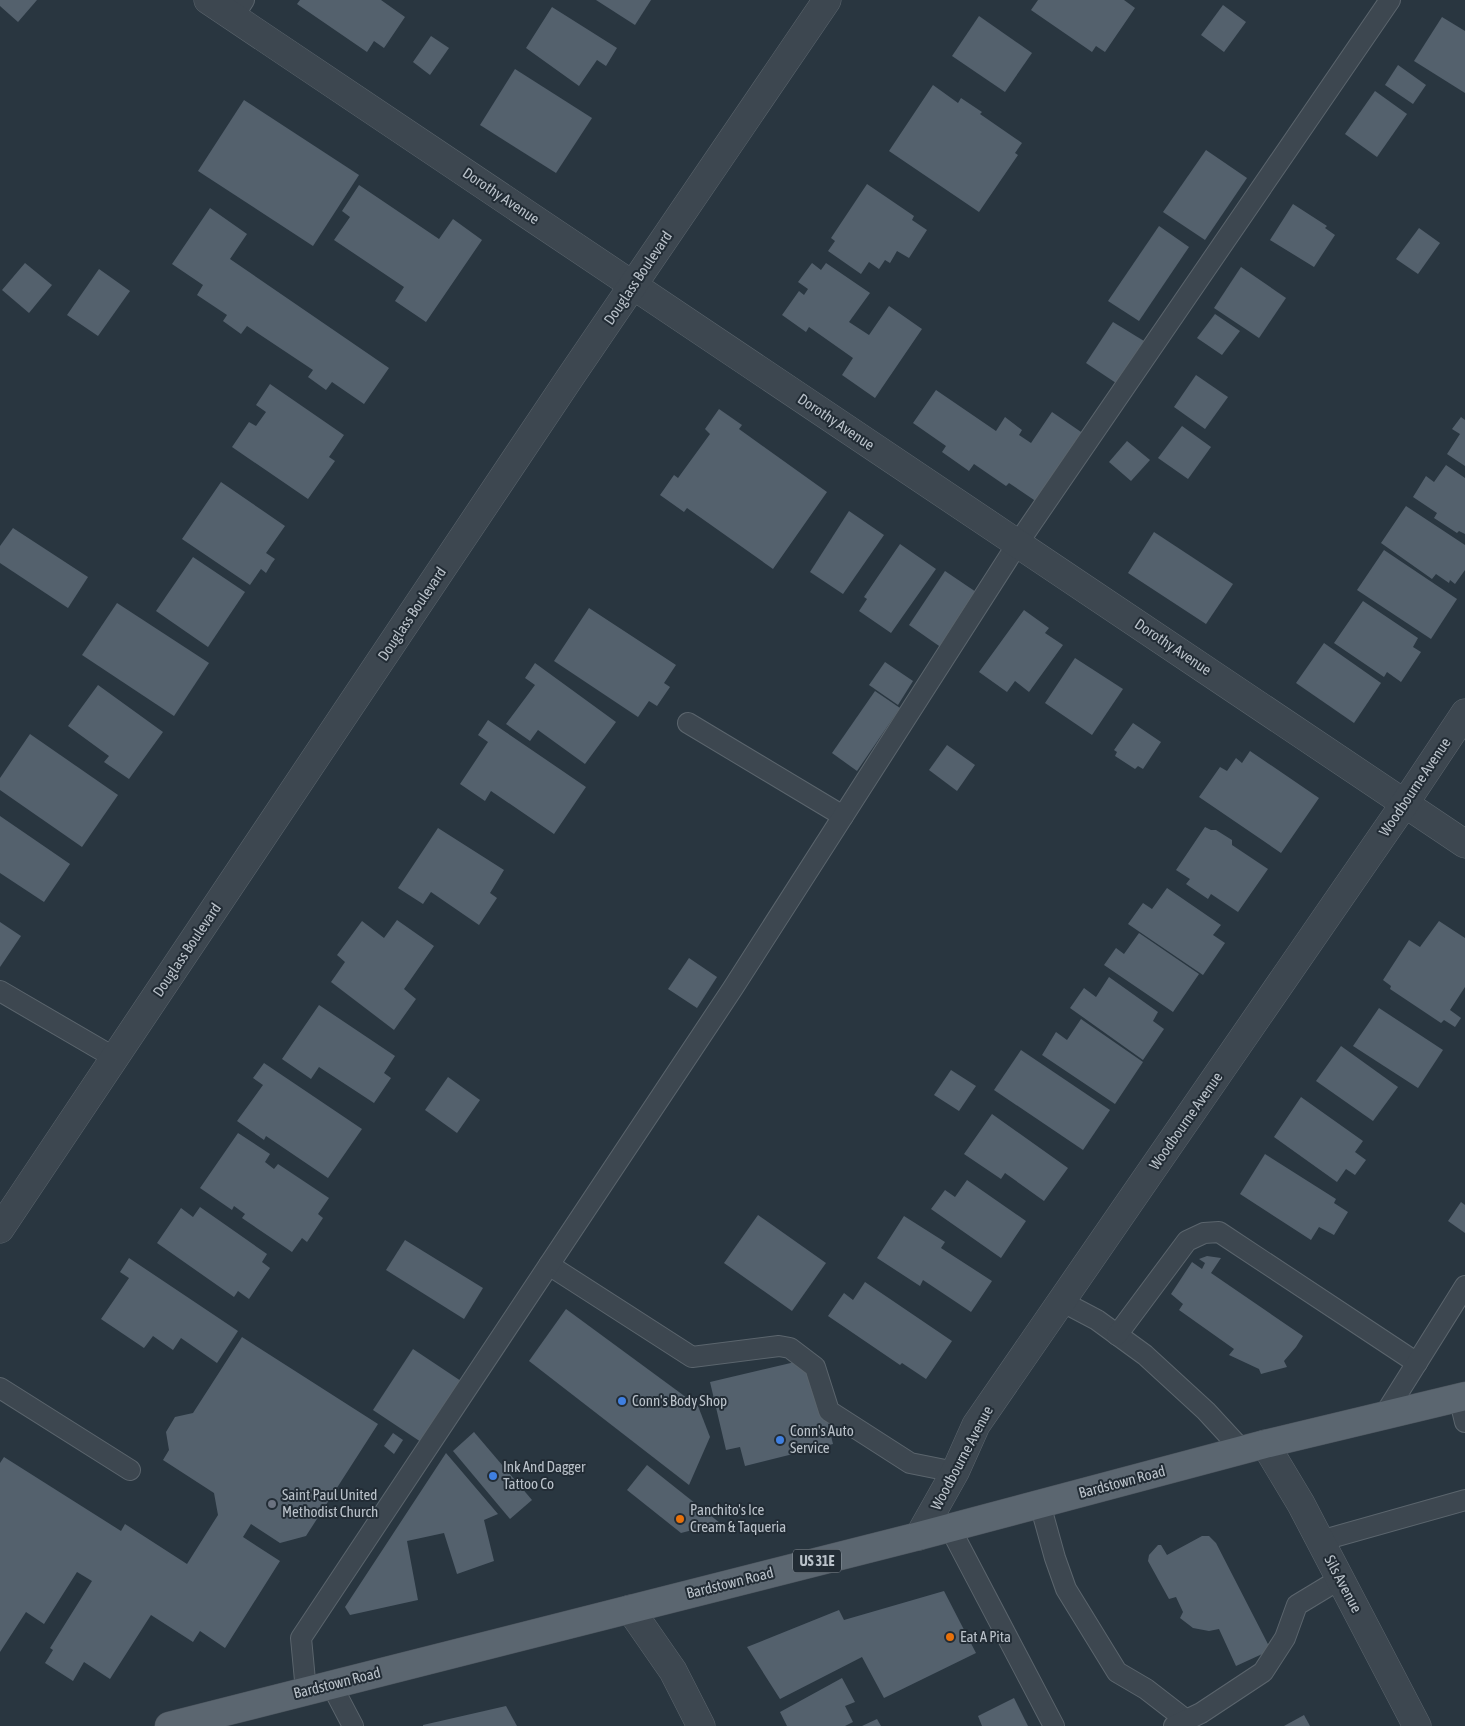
<svg xmlns="http://www.w3.org/2000/svg" width="1465" height="1726" font-family="'Asap Condensed',sans-serif">
<style>
.building{fill:#54616d}
.lines{fill:none;stroke-linecap:round;stroke-linejoin:round}
.lane-casing{stroke:#5b656d;stroke-width:22}
.street-casing{stroke:#5b656d;stroke-width:29}
.primary-casing{stroke:#4a535c;stroke-width:29}
.lane{stroke:#3d4750;stroke-width:20}
.street{stroke:#3d4750;stroke-width:28}
.primary{stroke:#5b6670;stroke-width:28}
.shop-dot{fill:#3f7fe0;stroke:#222c35;stroke-width:2}
.worship-dot{fill:#6b7280;stroke:#222c35;stroke-width:2}
.food-dot{fill:#e8710a;stroke:#222c35;stroke-width:2}
.labels{text-anchor:middle;stroke-width:4;stroke-linejoin:round;paint-order:stroke}
.shield{fill:#222c35;stroke:#8c959d;stroke-width:1}
.shield-label{font-size:14px;font-weight:bold;fill:#bac2ca}
.street-label{font-size:15px;fill:#bac2ca;stroke:#222c35}
.poi-label{font-size:15px;fill:#bac2ca;stroke:#222c35;text-anchor:start}
</style>
<rect width="100%" height="100%" fill="#293640"/>
<g class="building">
<polygon points="0,0 37,0 18,22 0,6"/>
<polygon points="300,0 381,0 405,17 384,48 374,41 367,52 297,4"/>
<polygon points="596,0 651,0 635,25"/>
<polygon points="1038,0 1124,0 1135,8 1105,52 1096,46 1092,52 1031,10"/>
<polygon points="1223,5 1246,22 1224,52 1201,35"/>
<polygon points="552,7 617,48 606,66 597,60 579,86 526,48"/>
<polygon points="979,16 1032,53 1005,92 952,56"/>
<polygon points="1442,17 1465,31 1465,93 1414,61"/>
<polygon points="431,36 449,48 430,75 413,62"/>
<polygon points="1398,65 1426,85 1413,104 1385,85"/>
<polygon points="515,69 592,118 556,173 480,125"/>
<polygon points="933,85 958,103 961,98 982,112 980,114 1022,143 1015,153 1018,155 979,212 889,151"/>
<polygon points="1375,91 1407,114 1377,157 1345,134"/>
<polygon points="244,100 359,175 313,246 198,171"/>
<polygon points="1206,150 1247,178 1205,240 1163,212"/>
<polygon points="867,184 914,216 912,220 927,230 909,258 897,251 890,263 885,260 879,269 869,262 861,274 828,251 835,241 831,238"/>
<polygon points="359,185 439,239 453,219 482,240 426,322 395,301 404,287 334,240 350,217 342,211"/>
<polygon points="1293,204 1327,226 1325,228 1335,235 1314,267 1270,240"/>
<polygon points="210,208 247,234 230,259 389,368 364,404 332,382 326,390 308,377 313,370 247,326 241,334 223,321 227,315 197,295 203,285 172,264"/>
<polygon points="1159,226 1189,247 1139,321 1108,301"/>
<polygon points="1419,228 1440,243 1418,274 1396,259"/>
<polygon points="25,263 52,285 29,313 2,290"/>
<polygon points="812,263 821,270 826,263 870,293 849,322 869,335 889,306 922,329 875,398 842,375 853,358 809,327 806,332 782,315 799,291 804,295 808,289 798,282"/>
<polygon points="1241,267 1286,298 1259,338 1214,308"/>
<polygon points="99,269 130,291 98,336 67,315"/>
<polygon points="1215,314 1240,331 1222,355 1197,338"/>
<polygon points="1113,322 1144,341 1116,383 1086,363"/>
<polygon points="1196,375 1228,397 1205,429 1174,407"/>
<polygon points="270,384 344,435 329,457 335,461 308,499 232,447 249,422 256,426 266,412 256,405"/>
<polygon points="936,390 996,431 1005,417 1022,430 1019,435 1031,443 1052,412 1084,434 1037,502 1009,483 1006,486 974,464 969,471 942,452 946,446 913,423"/>
<polygon points="719,409 742,425 739,429 827,492 773,569 687,508 684,512 660,495 674,475 678,478 710,434 705,429"/>
<polygon points="1461,417 1465,420 1465,466 1447,454 1460,434 1452,429"/>
<polygon points="1182,426 1211,447 1188,479 1158,458"/>
<polygon points="1127,441 1150,460 1131,481 1109,462"/>
<polygon points="1446,465 1465,478 1465,534 1459,531 1457,533 1434,518 1437,513 1413,497 1426,476 1434,482"/>
<polygon points="221,482 285,526 266,553 275,559 272,563 266,573 261,569 250,585 182,539"/>
<polygon points="1406,506 1465,545 1465,570 1455,584 1450,580 1449,583 1436,574 1432,579 1381,543"/>
<polygon points="849,511 884,535 843,594 810,572"/>
<polygon points="13,528 88,577 68,608 0,563 0,546"/>
<polygon points="1154,532 1233,584 1206,624 1128,573"/>
<polygon points="900,544 936,569 891,633 859,611 867,599 864,597"/>
<polygon points="1384,550 1457,599 1431,639 1357,590"/>
<polygon points="193,557 245,592 208,647 156,611"/>
<polygon points="945,571 979,594 942,648 909,625"/>
<polygon points="1363,601 1418,638 1413,647 1421,652 1401,682 1387,672 1384,677 1334,643"/>
<polygon points="117,603 209,663 174,716 82,655"/>
<polygon points="589,608 676,665 664,683 670,687 657,706 649,701 638,717 554,661"/>
<polygon points="1024,610 1049,628 1045,633 1063,645 1029,692 1015,681 1007,692 979,672"/>
<polygon points="1324,643 1381,683 1354,723 1296,683"/>
<polygon points="1075,658 1123,689 1092,735 1045,703"/>
<polygon points="885,662 913,681 898,705 869,685"/>
<polygon points="535,663 616,722 585,764 538,730 530,741 506,724 535,685 525,678"/>
<polygon points="98,685 163,732 129,779 104,762 109,756 68,726"/>
<polygon points="875,691 900,708 857,771 832,753"/>
<polygon points="488,720 586,787 554,834 491,791 485,801 460,784 488,742 478,735"/>
<polygon points="1133,723 1161,742 1143,769 1138,766 1135,769 1115,756 1117,752 1114,750"/>
<polygon points="30,734 118,795 82,847 0,790 0,778"/>
<polygon points="947,745 975,765 957,791 929,770"/>
<polygon points="1250,751 1319,798 1281,853 1199,797 1220,767 1227,771 1236,758 1242,763"/>
<polygon points="0,816 70,864 44,902 0,873"/>
<polygon points="1205,827 1211,830 1216,830 1232,840 1232,845 1268,869 1238,912 1211,894 1208,899 1186,884 1190,879 1176,870"/>
<polygon points="438,828 504,870 490,893 497,898 479,925 431,892 423,904 398,888"/>
<polygon points="1167,888 1221,925 1213,935 1225,943 1203,975 1128,924 1143,903 1152,909"/>
<polygon points="397,920 434,946 404,989 416,999 394,1030 331,982 345,962 337,955 362,921 384,938"/>
<polygon points="1439,921 1465,938 1465,987 1450,1010 1461,1018 1455,1027 1444,1020 1441,1023 1390,989 1391,986 1383,980 1409,940 1420,947"/>
<polygon points="0,922 21,936 0,967"/>
<polygon points="1139,933 1199,974 1173,1012 1104,965 1116,948 1124,954"/>
<polygon points="689,958 717,977 697,1008 668,989"/>
<polygon points="1109,977 1158,1012 1153,1021 1164,1029 1143,1060 1070,1008 1084,988 1096,997"/>
<polygon points="319,1005 395,1056 384,1073 391,1078 374,1103 319,1067 311,1079 282,1059"/>
<polygon points="1379,1008 1443,1050 1418,1088 1353,1046"/>
<polygon points="1081,1019 1143,1062 1115,1104 1042,1055 1056,1032 1067,1040"/>
<polygon points="1341,1046 1398,1087 1373,1121 1316,1081"/>
<polygon points="1021,1050 1110,1110 1083,1150 994,1090"/>
<polygon points="264,1063 362,1129 328,1178 266,1136 264,1140 237,1121 263,1085 253,1078"/>
<polygon points="951,1070 976,1086 959,1111 934,1095"/>
<polygon points="448,1077 480,1100 457,1133 425,1110"/>
<polygon points="1301,1097 1363,1141 1355,1152 1366,1160 1355,1175 1346,1169 1337,1182 1274,1137"/>
<polygon points="992,1114 1068,1168 1044,1201 1005,1173 1001,1179 964,1154"/>
<polygon points="238,1133 270,1154 265,1162 274,1169 278,1164 329,1198 318,1214 323,1218 307,1242 302,1238 292,1252 242,1218 245,1214 234,1206 232,1210 200,1188"/>
<polygon points="1265,1154 1336,1199 1334,1203 1348,1212 1334,1235 1319,1227 1311,1240 1240,1194"/>
<polygon points="967,1180 1026,1221 1001,1258 931,1209 945,1190 955,1197"/>
<polygon points="1461,1202 1465,1205 1465,1233 1448,1221"/>
<polygon points="200,1207 267,1254 262,1262 270,1268 249,1299 238,1291 234,1297 157,1243 181,1208 193,1217"/>
<polygon points="758,1215 826,1263 792,1311 724,1263"/>
<polygon points="904,1216 945,1242 941,1248 992,1281 971,1312 923,1280 920,1286 877,1258"/>
<polygon points="405,1240 483,1288 464,1319 386,1270"/>
<polygon points="1207,1256 1221,1258 1211,1273 1303,1336 1296,1347 1284,1361 1287,1367 1261,1374 1259,1369 1229,1355 1234,1349 1179,1310 1183,1304 1171,1294 1192,1262 1202,1269 1205,1263 1199,1259"/>
<polygon points="129,1258 238,1331 217,1363 181,1338 173,1350 153,1336 144,1348 101,1319 129,1278 120,1272"/>
<polygon points="865,1282 952,1341 926,1379 902,1363 900,1365 828,1316 844,1293 853,1300"/>
<polygon points="566,1309 698,1406 710,1437 689,1485 529,1361"/>
<polygon points="242,1337 378,1424 306,1536 280,1543 251,1524 243,1537 280,1561 225,1648 200,1631 193,1642 151,1615 110,1679 84,1662 73,1681 45,1663 53,1650 50,1648 92,1581 77,1572 44,1624 26,1612 0,1652 0,1463 4,1457 121,1531 125,1524 187,1564 218,1515 214,1493 163,1460 169,1450 166,1432 175,1417 193,1413"/>
<polygon points="413,1349 461,1381 421,1442 373,1410"/>
<polygon points="795,1362 808,1371 819,1388 833,1444 745,1466 740,1447 726,1450 710,1382"/>
<polygon points="474,1432 532,1500 510,1519 453,1451"/>
<polygon points="393,1433 403,1440 394,1454 384,1446"/>
<polygon points="446,1453 498,1514 484,1520 494,1561 457,1574 444,1533 407,1541 418,1600 350,1615 345,1607"/>
<polygon points="647,1465 720,1523 681,1533 627,1490"/>
<polygon points="1202,1536 1209,1536 1216,1543 1271,1650 1236,1666 1219,1629 1209,1631 1193,1628 1180,1618 1183,1612 1176,1597 1169,1599 1148,1561 1149,1555 1158,1545 1161,1545 1167,1555"/>
<polygon points="944,1591 976,1653 884,1698 862,1657 780,1699 747,1647 839,1610 844,1620"/>
<polygon points="842,1678 855,1702 845,1706 853,1722 845,1726 787,1726 780,1712"/>
<polygon points="1014,1698 1028,1726 982,1726 978,1716"/>
<polygon points="506,1706 517,1726 423,1726 423,1725"/>
<polygon points="1304,1715 1310,1726 1284,1726"/>
<polygon points="877,1719 881,1726 862,1726"/>
</g>
<g class="lines">
<defs>
<g id="lane">
<polyline points="233,17 244,0"/>
<polyline points="688,723 843,816"/>
<polyline points="0,991 115,1058"/>
<polyline points="549,1265 692,1357 779,1346 790,1348 815,1367 829,1411 910,1463 955,1472"/>
<polyline points="1061,1301 1097,1320 1145,1355 1206,1411 1242,1450"/>
<polyline points="1117,1335 1187,1241 1204,1233 1219,1232 1417,1363"/>
<polyline points="0,1388 130,1470"/>
<polyline points="1459,1397 1465,1422"/>
<polyline points="1383,1417 1465,1286"/>
<polyline points="1040,1504 1055,1558 1066,1589 1117,1672 1146,1689 1186,1720"/>
<polyline points="950,1528 1054,1726"/>
<polyline points="1320,1541 1465,1500"/>
<polyline points="331,1684 353,1726"/>
<polyline points="306,1691 301,1638 733,988 1018,543 1390,0"/>
<polyline points="1174,1726 1201,1713 1263,1672 1285,1638 1297,1605 1340,1579"/>
</g>
<g id="street">
<polyline points="208,0 1465,844"/>
<polyline points="0,1229 569,379 827,0"/>
<polyline points="1265,1444 1301,1504 1417,1726"/>
<polyline points="919,1536 955,1472 976,1425 1405,803 1465,713"/>
<polyline points="630,1609 673,1671 701,1726"/>
</g>
<polyline id="primary" points="169,1726 919,1536 1265,1444 1465,1396"/>
</defs>
<use href="#lane" class="lane-casing"/>
<use href="#street" class="street-casing"/>
<use href="#primary" class="primary-casing"/>
<use href="#lane" class="lane"/>
<use href="#street" class="street"/>
<use href="#primary" class="primary"/>
</g>
<g class="shop-dot">
<circle cx="622" cy="1401" r="5"/>
<circle cx="780" cy="1440" r="5"/>
<circle cx="493" cy="1476" r="5"/>
</g>
<circle class="worship-dot" cx="272" cy="1504" r="5"/>
<g class="food-dot">
<circle cx="680" cy="1519" r="5"/>
<circle cx="950" cy="1637" r="5"/>
</g>
<g class="labels">
<rect class="shield" x="793" y="1549.5" width="48" height="23" rx="4"/>
<g class="shield-label">
<text x="817" y="1566">US 31E</text>
</g>
<g class="street-label">
<text transform="translate(501 196) rotate(34)" y="5">Dorothy Avenue</text>
<text transform="translate(638 278) rotate(-56)" y="5">Douglass Boulevard</text>
<text transform="translate(836 422) rotate(34)" y="5">Dorothy Avenue</text>
<text transform="translate(412 614) rotate(-56)" y="5">Douglass Boulevard</text>
<text transform="translate(1173 647) rotate(34)" y="5">Dorothy Avenue</text>
<text transform="translate(1415 787) rotate(-56)" y="5">Woodbourne Avenue</text>
<text transform="translate(187 950) rotate(-56)" y="5">Douglass Boulevard</text>
<text transform="translate(1186 1121) rotate(-55)" y="5">Woodbourne Avenue</text>
<text transform="translate(962 1458) rotate(-62)" y="5">Woodbourne Avenue</text>
<text transform="translate(1122 1482) rotate(-15)" y="5">Bardstown Road</text>
<text transform="translate(730 1583) rotate(-14)" y="5">Bardstown Road</text>
<text transform="translate(1343 1584) rotate(62)" y="5">Sils Avenue</text>
<text transform="translate(337 1683) rotate(-14)" y="5">Bardstown Road</text>
</g>
<g class="poi-label">
<text x="632" y="1406">Conn's Body Shop</text>
<text x="790" y="1436">Conn's Auto<tspan x="790" dy="17">Service</tspan></text>
<text x="503" y="1472">Ink And Dagger<tspan x="503" dy="17">Tattoo Co</tspan></text>
<text x="282" y="1500">Saint Paul United<tspan x="282" dy="17">Methodist Church</tspan></text>
<text x="690" y="1515">Panchito's Ice<tspan x="690" dy="17">Cream &amp; Taqueria</tspan></text>
<text x="960" y="1642">Eat A Pita</text>
</g>
</g>
</svg>
